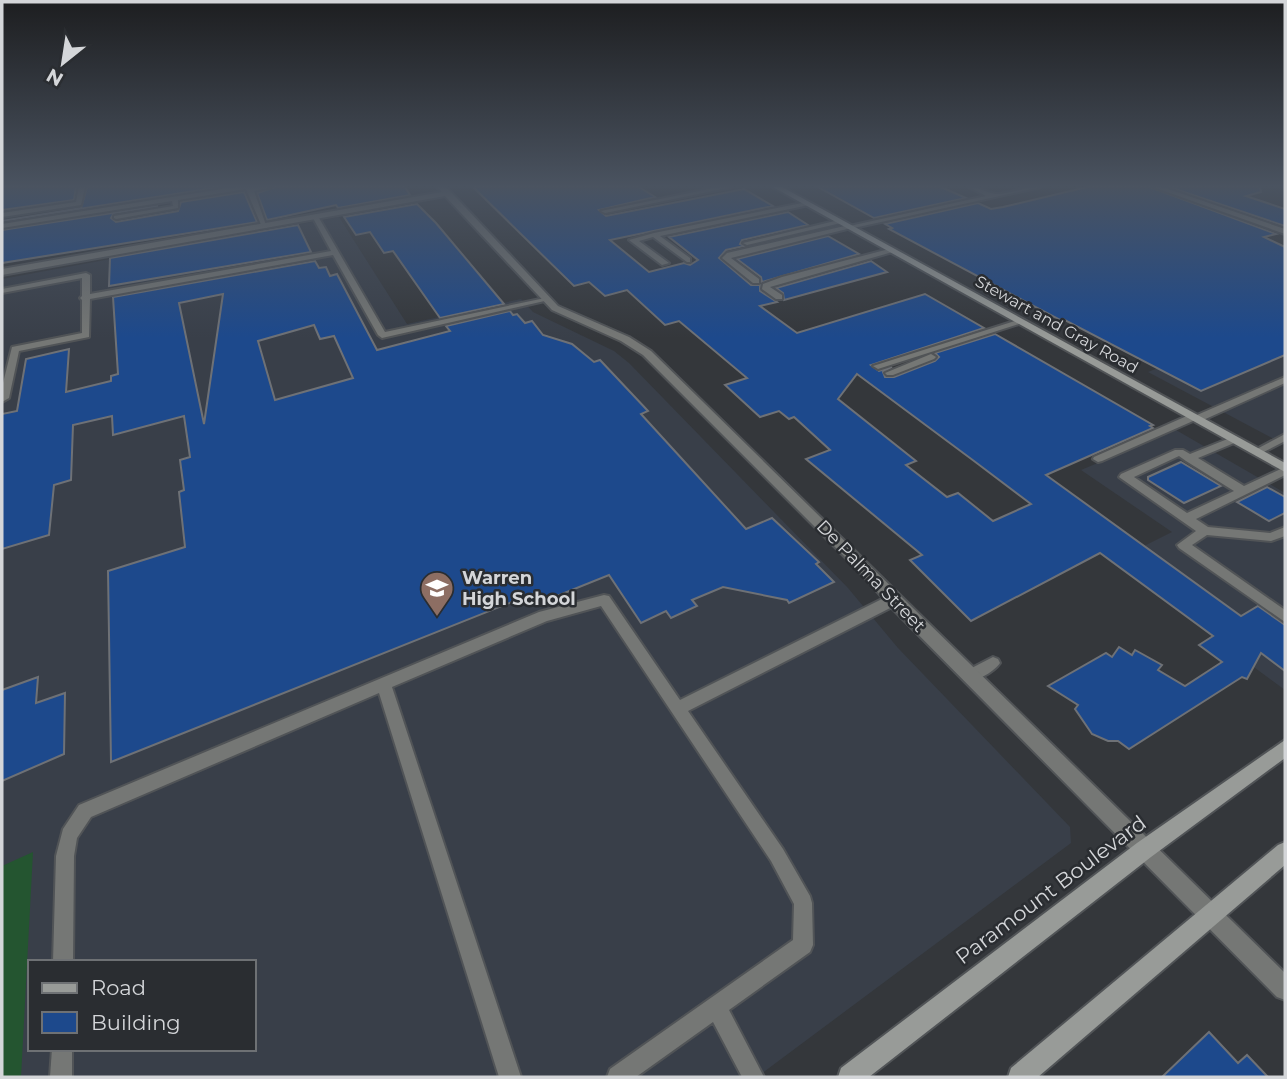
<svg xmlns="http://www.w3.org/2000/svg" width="1287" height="1079" font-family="Montserrat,sans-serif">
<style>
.built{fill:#393f49;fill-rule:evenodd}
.green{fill:#245530}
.building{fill:#1d498c;stroke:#6e7176;stroke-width:2;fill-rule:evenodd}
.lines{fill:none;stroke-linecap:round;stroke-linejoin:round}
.lane-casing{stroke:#515457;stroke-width:4}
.street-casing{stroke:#515457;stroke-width:4}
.secondary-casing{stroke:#515457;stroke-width:4}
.lane{fill:#757775;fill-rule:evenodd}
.street{fill:#757775;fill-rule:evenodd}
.secondary{fill:#989b98;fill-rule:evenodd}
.labels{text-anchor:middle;stroke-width:5;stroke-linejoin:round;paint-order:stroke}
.far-street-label{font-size:16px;fill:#d4d6d9;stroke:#2a2d31}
.street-label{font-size:18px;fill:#d4d6d9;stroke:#2a2d31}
.poi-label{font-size:18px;font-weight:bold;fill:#d4d6d9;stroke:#2a2d31;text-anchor:start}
.near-street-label{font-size:21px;fill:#d4d6d9;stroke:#2a2d31}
</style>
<rect width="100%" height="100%" fill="#34373b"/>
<g class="built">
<path d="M339 217 407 324 521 299 533 312 614 351 629 363 848 588 898 648 1070 827 1071 843 757 1077H2V279ZM30 962H254V1049H30Z"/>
<polygon points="1272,321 1285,327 1285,445 1148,372"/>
<polygon points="1176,430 1285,493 1285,690 1112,562 1172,532 1081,470"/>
</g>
<polygon class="green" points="33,852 21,1077 2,1077 2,866"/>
<g class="building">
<polygon points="2,187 76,187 74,200 2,210"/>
<polygon points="87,187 220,187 2,221 81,208"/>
<polygon points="275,187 405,187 410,195 338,208 336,205 267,220 257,193"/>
<path d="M473 187H639L655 197 599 210 606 216 744 189 773 206 610 240 649 272 684 263 690 265 698 260 669 237 788 212 808 225 742 240 740 244 744 246 726 250 719 258 751 285H760V291L777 302 760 306 797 333 925 294 984 328 871 365 879 371 892 367 883 372 885 377H894L935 361 939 357 935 353 995 334 1153 425 1150 426 1153 428 1046 475 1241 616 1258 606 1285 625V671L1261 653 1247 679 1242 677 1129 749 1118 741H1108L1092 734 1075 709 1078 705 1048 686 1106 653 1112 657 1119 647 1132 655 1135 650 1162 665 1158 670 1185 686 1222 662 1199 645 1213 636 1100 553 971 621 910 560 922 555 806 459 830 450 794 417 789 419 779 411 760 417 725 385 747 378 679 321 665 325 627 290 605 296 589 282 574 286ZM857 374 974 461 1031 504 993 521 958 493 947 497 906 465 916 461 838 399Z"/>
<polygon points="818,187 941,187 966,198 874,218"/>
<polygon points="1087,187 1150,187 1276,234 1264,237 1285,247 1285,355 1201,391 1063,319 1060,320 889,229 892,228 885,224 978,203 991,209 1003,207"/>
<polygon points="1169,187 1260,187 1261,192 1246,196 1285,209 1285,226"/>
<polygon points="244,192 257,222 2,263 2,230 158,206 114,213 111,218 116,222 178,211 181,202"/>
<polygon points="417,204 436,223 504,304 440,318 393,251 384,253 370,232 356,235 344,217"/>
<polygon points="298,225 311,252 109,286 110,258"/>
<polygon points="828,236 859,254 762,282 761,277 737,259"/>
<path d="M315 261 319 268 326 267 330 276 337 274 377 350 450 331 446 326 510 311 513 315 517 314 525 323 532 321 543 335 572 344 594 362 600 360 648 411 641 414 746 529 772 518 819 562 816 564 834 582 789 603 787 600 723 587 692 600 697 606 671 618 666 611 641 623 609 575 537 604 532 594 111 762 108 571 185 547 179 492 184 490 180 460 190 457 184 416 113 435 112 416 73 425 71 480 54 485 49 535 2 549V414L17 411 26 359 69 349 66 392 111 381V376L118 374 113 297ZM223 294 204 424 179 303ZM314 325 320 339 334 336 353 378 275 400 258 341Z"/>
<polygon points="871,261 887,272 784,300 783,293 776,288"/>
<polygon points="1181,462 1221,486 1184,503 1148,480 1148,477"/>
<polygon points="1267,487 1285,497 1285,513 1269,521 1237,502"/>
<polygon points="38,677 36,703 65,693 64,754 2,781 2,690"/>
<polygon points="1209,1032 1238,1063 1247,1055 1268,1077 1162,1077"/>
</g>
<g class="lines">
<defs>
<g id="lane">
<polygon points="79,187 85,187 81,205 2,217 2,213 76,202"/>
<polygon points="235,187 272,187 254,191 267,228 262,227 246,189 178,200 178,208 116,219 114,218 114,216 173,206 172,201 2,228 2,224"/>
<polygon points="807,202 809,203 809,205 660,236 690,258 690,262 687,262 653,237 639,241 669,263 662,265 629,240 654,233"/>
<polygon points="316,216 319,218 385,332 545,298 549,300 382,338 378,335 333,255 90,299 89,337 19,351 9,398 2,402 2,387 12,347 82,333 82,300 80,298 82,296 82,278 2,293 2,289 86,273 90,275 90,294 331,251 313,218"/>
<polygon points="839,220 842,222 841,223 747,245 743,243"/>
<polygon points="849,225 851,226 851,228 731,258 759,279 759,283 753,283 722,258 727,253"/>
<polygon points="889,249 896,251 770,287 782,295 782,299 776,299 762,289 763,284 782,277"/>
<polygon points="1018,320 1025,322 881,368 878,369 873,366"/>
<polygon points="931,354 936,357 934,359 893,375 887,375 885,373"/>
<polygon points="1285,377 1285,383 1201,421 1193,421 1102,461 1098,462 1093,459 1094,457 1189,415 1197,415"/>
<polygon points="1285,434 1285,441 1260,454 1256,455 1251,452"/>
<path d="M1235 436 1240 439 1239 441 1198 458 1244 486 1285 467V475L1196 519 1208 527 1270 533 1285 527V536L1271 541 1207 535 1192 545 1285 610V622L1179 548 1177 545 1196 531 1119 477 1121 474 1175 450H1183L1190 454ZM1179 456 1186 461 1234 491 1187 513 1134 477Z"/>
<polygon points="604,595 609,596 680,700 888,596 898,596 900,600 898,604 688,711 783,849 810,896 812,903 813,945 810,952 729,1010 764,1077 742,1077 713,1022 636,1077 607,1077 610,1069 793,940 794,904 771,861 601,606 547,621 392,687 521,1077 499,1077 379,693 91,817 77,838 74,856 73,962 53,962 56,856 63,829 79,805 539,612"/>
<path d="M993 657 998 659 1000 663C994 672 975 683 964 680L962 676 964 672Z"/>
<polygon points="52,1049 72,1049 72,1077 50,1077"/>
</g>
<g id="street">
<polygon points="437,187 445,187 450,191 558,306 629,337 651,351 1285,973 1285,1000 1277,997 888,604 861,573 643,355 621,341 552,310 445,196 2,275 2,269 442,192"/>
<polygon points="719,187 732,187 605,213 601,211"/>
<path d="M969 187C979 187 987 193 996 194 1011 194 1025 186 1041 187L849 229 845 227 986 196Z"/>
<polygon points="1153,187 1162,187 1285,229 1285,234"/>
</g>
<g id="secondary">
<polygon points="773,187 782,187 1285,463 1285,472"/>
<polygon points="1285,740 1285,758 1151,857 869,1077 838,1077 841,1068 1137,843"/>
<polygon points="1285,842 1285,865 1038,1077 1008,1077 1011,1068 1278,845"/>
</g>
</defs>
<use href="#lane" class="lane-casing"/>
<use href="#street" class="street-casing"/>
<use href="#secondary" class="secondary-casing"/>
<use href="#lane" class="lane"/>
<use href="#street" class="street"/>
<use href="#secondary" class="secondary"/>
</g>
<linearGradient id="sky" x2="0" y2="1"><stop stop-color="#1d1e20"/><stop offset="0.55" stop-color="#4a5360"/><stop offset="1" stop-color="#4a5360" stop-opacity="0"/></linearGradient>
<rect width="1287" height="338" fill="url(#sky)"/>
<defs>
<symbol id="school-pin" viewBox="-11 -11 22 30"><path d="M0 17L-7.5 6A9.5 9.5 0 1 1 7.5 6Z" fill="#8d6e63" stroke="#2a2d31"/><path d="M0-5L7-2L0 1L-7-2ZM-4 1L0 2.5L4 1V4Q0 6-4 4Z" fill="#fff"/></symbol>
</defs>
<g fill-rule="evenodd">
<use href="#school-pin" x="418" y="569" width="38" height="52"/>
</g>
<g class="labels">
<g class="far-street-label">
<text transform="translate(1057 324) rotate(29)" y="6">Stewart and Gray Road</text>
</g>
<g class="street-label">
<text transform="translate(871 576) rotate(46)" y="6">De Palma Street</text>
</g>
<g class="poi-label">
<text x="462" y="584">Warren<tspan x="462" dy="21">High School</tspan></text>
</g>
<g class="near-street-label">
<text transform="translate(1051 890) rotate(-37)" y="7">Paramount Boulevard</text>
</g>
</g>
<rect width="1287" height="1079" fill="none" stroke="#d4d6d9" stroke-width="7"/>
<rect x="28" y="960" width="228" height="91" fill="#2a2d31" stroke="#6e7174" stroke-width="2"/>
<rect x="42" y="983" width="35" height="10" fill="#989b98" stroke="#6e7174" stroke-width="2"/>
<text x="91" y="995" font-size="21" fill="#d4d6d9">Road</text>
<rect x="42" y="1012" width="35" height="21" fill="#1d498c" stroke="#6e7174" stroke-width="2"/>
<text x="91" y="1030" font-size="21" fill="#d4d6d9">Building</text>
<g transform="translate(63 63) rotate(210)" stroke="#2a2d31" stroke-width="5" paint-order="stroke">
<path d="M0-5L12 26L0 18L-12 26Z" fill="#d4d6d9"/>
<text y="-10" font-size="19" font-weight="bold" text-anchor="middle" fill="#d4d6d9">N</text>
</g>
</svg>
